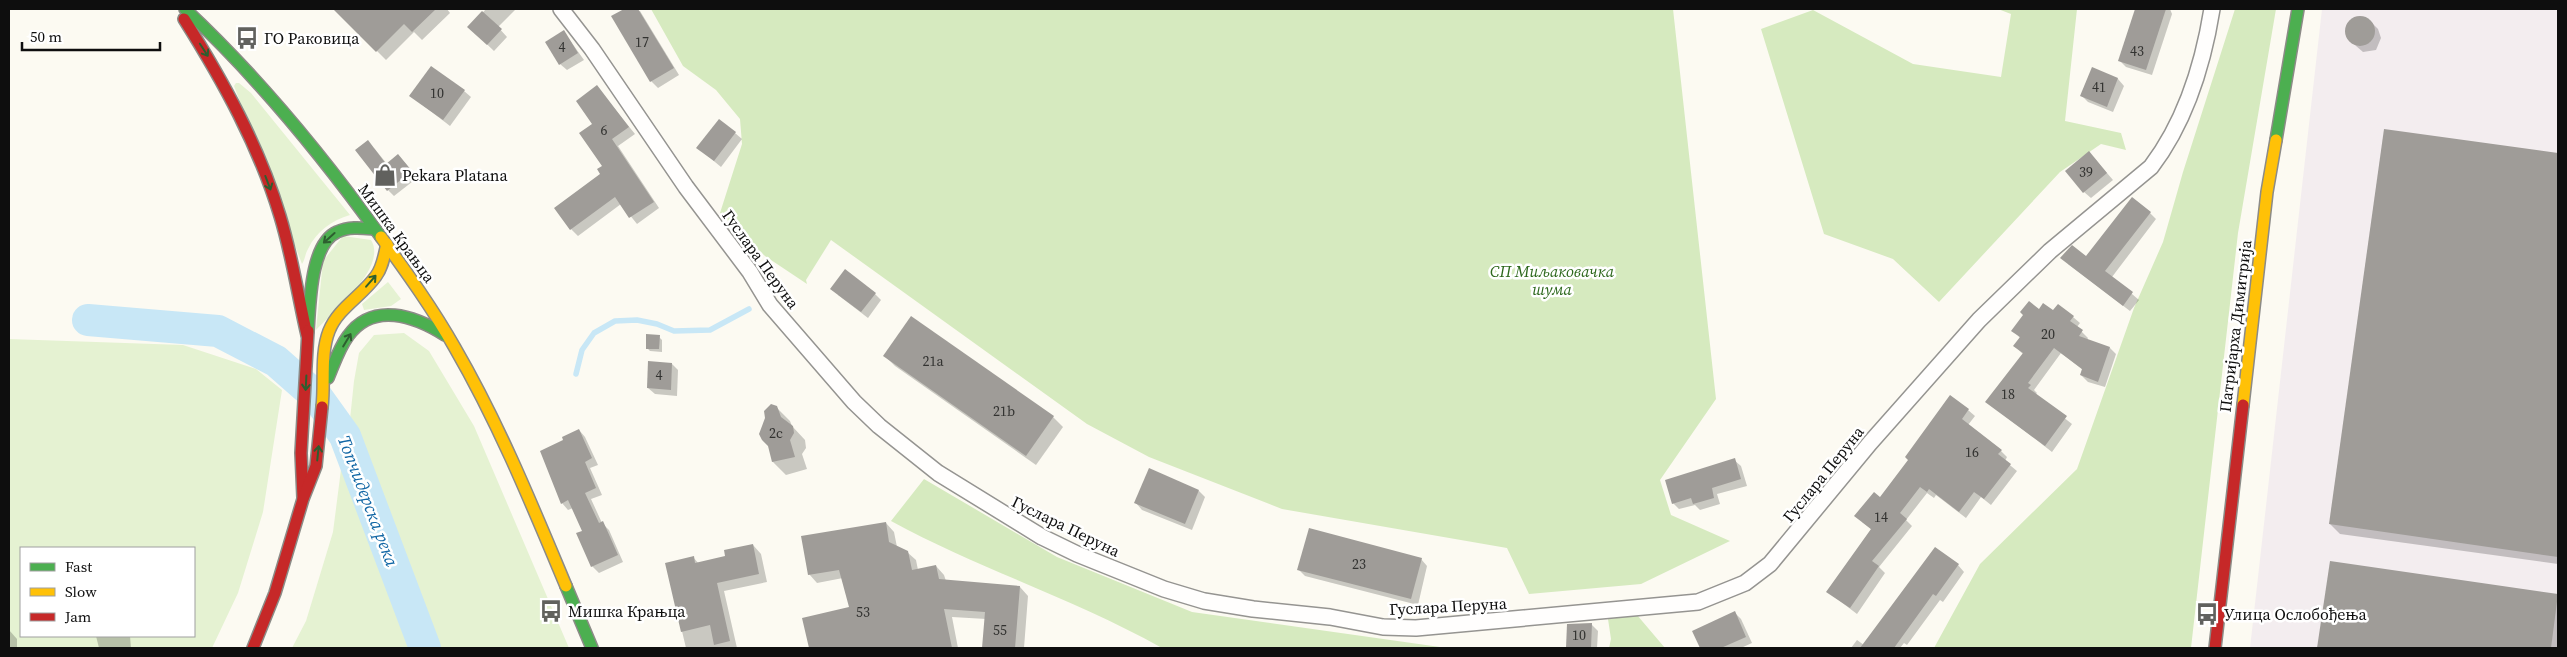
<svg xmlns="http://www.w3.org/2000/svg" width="2567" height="657" font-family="'Source Serif 4',serif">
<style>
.industrial{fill:#f3edef}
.green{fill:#e5f2d2;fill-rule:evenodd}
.forest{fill:#d6eabf}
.shadow{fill:#0003}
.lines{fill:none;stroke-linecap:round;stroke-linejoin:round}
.stream{stroke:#c8e7f6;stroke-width:5.5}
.river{stroke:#c8e7f6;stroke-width:32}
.building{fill:#9f9c98}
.street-casing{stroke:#959491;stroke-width:18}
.fast-casing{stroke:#8c8b87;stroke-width:14}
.slow-casing{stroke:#8c8b87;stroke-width:14}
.jam-casing{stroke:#8c8b87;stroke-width:14}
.street{stroke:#fffefd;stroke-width:15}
.fast{stroke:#4caf50;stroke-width:11}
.slow{stroke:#ffc107;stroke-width:11}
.jam{stroke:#c62828;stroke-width:11}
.oneway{stroke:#2d5e2f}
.labels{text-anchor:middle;stroke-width:5;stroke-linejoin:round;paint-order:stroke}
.number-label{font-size:14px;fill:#323230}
.poi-label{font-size:16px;fill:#0e0e0e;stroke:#fff;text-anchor:start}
.street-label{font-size:16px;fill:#0e0e0e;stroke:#fff}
.park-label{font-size:16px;font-style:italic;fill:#2d681c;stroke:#fff}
.water-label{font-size:18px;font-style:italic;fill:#1267a5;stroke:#fff}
</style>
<rect width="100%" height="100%" fill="#fcfaf2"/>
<polygon class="industrial" points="2322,9 2558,9 2558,648 2250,648"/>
<g class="green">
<path d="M236 83H239L251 93 350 215C332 220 316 232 308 249 305 254 305 260 302 264L234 86Z"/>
<path d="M343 236 371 240C388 267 334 311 316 330L323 261Z"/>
<polygon points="388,282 401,299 391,306 364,310 362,304"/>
<polygon points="404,333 429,351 474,426 569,648 431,648 377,498 349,429 354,381 359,353 374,335"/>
<path d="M9 339 183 345 256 369 282 390 263 512 238 593 212 648H10ZM194 548V636H21V548Z"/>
<polygon points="344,446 420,648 292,648 306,621 333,532"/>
</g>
<g class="forest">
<polygon points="651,9 1673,9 1716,399 1660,480 1671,515 1730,541 1641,584 1529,594 1507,548 1282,509 1149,457 1087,424 831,240 806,280 807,284 765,256 720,213 742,144 740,119 716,90 683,66"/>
<polygon points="1998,9 2077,9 2065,121 2121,133 2126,150 2101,144 2060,172 1939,302 1893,259 1824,234 1761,29 1813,10 1913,64 2001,77 2011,14"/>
<polygon points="2235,9 2276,9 2238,233 2191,648 1934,648 1980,564 2077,469 2134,308 2163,242 2183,172"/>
<path d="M924 479 1057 557 1192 612 1447 648H1162C1075 599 979 569 891 521Z"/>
<polygon points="1637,615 1665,648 1609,648 1611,639 1608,619"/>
</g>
<g class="shadow">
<polygon points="335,9 447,9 450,13 422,40 414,32 386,60"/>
<polygon points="486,9 516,9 498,27 507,37 494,51 469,27"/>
<polygon points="626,9 640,11 679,75 658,88 651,81 613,17"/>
<polygon points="2136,9 2170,9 2172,14 2152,75 2126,67 2120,61"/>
<polygon points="2359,17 2371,22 2378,29 2381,38 2376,50 2363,52 2348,39 2346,30 2350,21"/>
<polygon points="564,32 584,60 567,70 560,64"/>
<polygon points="2092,69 2118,79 2124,86 2113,112 2088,102 2081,95"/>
<polygon points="597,87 635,134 618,146 659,208 637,224 621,204 578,236 571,229 602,175 604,166 594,124"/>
<polygon points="464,91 471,97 450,126 411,96"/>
<polygon points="2385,130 2558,155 2558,564 2340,534 2330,524"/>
<polygon points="735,133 742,139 721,167 698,148"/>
<polygon points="374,148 387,164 404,162 417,178 394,196 388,190"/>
<polygon points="2095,159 2113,180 2091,198 2084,192"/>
<polygon points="2150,213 2156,219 2112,277 2139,300 2130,311 2068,264 2086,258"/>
<polygon points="875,294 881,300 868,318 838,295"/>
<polygon points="2039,311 2073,317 2080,323 2077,327 2088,338 2087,340 2110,348 2116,354 2105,387 2088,382 2081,375 2083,370 2061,353 2034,390 2037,393 2035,395 2072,424 2052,452 1987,402 2023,354 2014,346 2020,338 2013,330"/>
<polygon points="659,337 662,340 662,352 650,351 647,348"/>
<polygon points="885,356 1053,417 1063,427 1036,465 895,366"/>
<polygon points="672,364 678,370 677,396 655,394 648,388"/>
<polygon points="771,406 776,407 790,421 792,426 805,440 806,448 802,454 807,469 786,475 773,462 765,411"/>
<polygon points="1968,410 1975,416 1968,425 2001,451 2007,457 2005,461 2017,471 1991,505 1981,497 1966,518 1936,495 1934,498 1927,493 1906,520 1912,526 1879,567 1885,573 1857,614 1828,592 1872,530 1862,522 1880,499"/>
<polygon points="579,430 585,437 598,465 590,468 602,495 591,499 602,523 609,530 623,562 599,573 592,566 583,532 573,508 568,510 562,503 565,441"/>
<polygon points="1734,460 1741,466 1747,486 1717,494 1720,504 1700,510 1695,505 1679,509 1673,503"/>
<polygon points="1199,491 1205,497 1192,530 1142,510 1136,503"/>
<polygon points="886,523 894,532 897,547 907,552 916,560 918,570 936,566 944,575 946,581 1020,587 1028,596 1024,648 984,648 986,619 952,617 958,648 810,648 803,619 850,608 843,578 817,583 809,574"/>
<polygon points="753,545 761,554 767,582 724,591 737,648 686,648 666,564 693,557 699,564 727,557"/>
<polygon points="1421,559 1427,566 1418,605 1305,576 1298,569"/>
<polygon points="2331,562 2558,595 2558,648 2319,648"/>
<polygon points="1958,565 1964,572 1943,602 1940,600 1907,645 1904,643 1900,648 1851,648 1857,640 1864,645"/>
<polygon points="1735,613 1741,619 1752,643 1741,648 1701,648 1693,632"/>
<polygon points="1591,624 1598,631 1597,648 1568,648"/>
<polygon points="9,630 17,639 17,648 9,648"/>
<polygon points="96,636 130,636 131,648 99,648"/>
</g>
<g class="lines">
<polyline class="stream" points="576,374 582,350 594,333 615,321 637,320 657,324 674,331 710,330 749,309"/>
<polyline class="river" points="88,320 218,331 276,361 317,397 345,436 425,648"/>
</g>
<g class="building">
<polygon points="333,9 436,9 412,32 404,24 376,52"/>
<polygon points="624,9 638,9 674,68 650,82 611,16"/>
<polygon points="2135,9 2166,9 2146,70 2118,61"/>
<polygon points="482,11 502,29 487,45 467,27"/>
<circle cx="2360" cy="31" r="15"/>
<polygon points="564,30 578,53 559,65 545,42"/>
<polygon points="431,66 465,90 443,120 409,96"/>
<polygon points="2092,67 2118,78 2107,107 2080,96"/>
<polygon points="597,85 629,127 612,139 654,202 629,218 615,197 570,230 554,208 600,174 597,169 602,166 579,133 592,124 576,101"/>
<polygon points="719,119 736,132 714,161 696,148"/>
<polygon points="2384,129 2558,153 2558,557 2329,524"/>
<polygon points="368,140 386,164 398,154 412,171 387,191 355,150"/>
<polygon points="2089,151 2107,173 2083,193 2065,171"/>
<polygon points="2132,197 2151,212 2105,271 2133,292 2123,306 2060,258 2072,245 2086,256"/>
<polygon points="845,269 876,293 861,312 830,289"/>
<polygon points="2029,301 2039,309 2043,303 2053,310 2058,304 2074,316 2070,321 2083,330 2079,336 2110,347 2098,382 2080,375 2082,369 2054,348 2028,383 2031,385 2028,388 2067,416 2045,446 1985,402 2023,353 2013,346 2020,337 2011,331 2023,315 2020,312"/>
<polygon points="911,316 1054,416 1026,456 883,356"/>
<polygon points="646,334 660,335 659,349 646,349"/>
<polygon points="648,361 672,363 671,390 647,388"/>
<polygon points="1950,395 1969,409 1962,419 2002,450 1998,454 2011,464 1984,499 1974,492 1959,512 1929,489 1927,492 1920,487 1900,513 1907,519 1872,561 1879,566 1850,608 1826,592 1871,529 1854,516 1874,492 1880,497 1908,460 1905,457"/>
<polygon points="771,404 777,406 781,417 793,426 794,433 790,440 795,457 772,462 768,446 762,440 759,434 765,418 764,411"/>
<polygon points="579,429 592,458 585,462 596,488 585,493 599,523 603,521 618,555 591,567 576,533 582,531 568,500 561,504 540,451 563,440 562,437"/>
<polygon points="1735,458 1741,479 1712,488 1714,498 1693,504 1691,498 1672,504 1665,480"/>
<polygon points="1149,468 1199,490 1185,524 1134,503"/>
<polygon points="886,522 889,542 908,551 912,570 936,565 939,579 1020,586 1015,648 982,648 985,612 944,609 952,648 809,648 802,618 849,607 839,570 808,575 801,536"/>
<polygon points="1309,528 1422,558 1411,599 1297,570"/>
<polygon points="753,544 759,574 717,583 730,641 714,645 710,625 681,632 665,563 694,556 695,563 725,556 724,550"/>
<polygon points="1935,547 1959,564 1936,596 1933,594 1894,648 1860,648"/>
<polygon points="2330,561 2558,594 2551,648 2317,648"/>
<polygon points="1735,611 1746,637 1721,648 1700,648 1692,631"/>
<polygon points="1592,623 1591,648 1566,648 1567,624"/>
</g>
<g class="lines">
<defs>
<path id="street" d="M561 9 592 49 686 187 750 272 770 305 854 402 879 426 938 473 1042 537 1077 554 1164 589 1204 601 1253 609 1330 617 1383 627 1416 628 1698 602 1745 583 1770 564 1870 443 1979 320 2050 251 2151 167C2186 121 2203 65 2212 9"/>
<g id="fast">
<path d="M185 9C259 78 322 155 381 237"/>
<polyline points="2276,140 2298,9"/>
<path d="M308 331C310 305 310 244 337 232 349 226 363 228 375 229"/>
<path d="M328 378C334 364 339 348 348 336 373 301 415 316 445 335"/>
<polyline points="566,586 592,648"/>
</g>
<g id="slow">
<path d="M381 237C407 273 433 309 455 348 499 424 532 505 566 586"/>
<polyline points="2243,405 2267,192 2276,140"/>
<path d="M322 407C325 383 320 354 329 331 338 308 362 296 376 276 383 267 384 255 387 244"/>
</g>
<g id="jam">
<path d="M184 19C223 81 259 146 280 216 292 255 298 296 307 335"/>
<polyline points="303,498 301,453 308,331"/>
<polyline points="253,648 275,593 303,499 316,466 322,407"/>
<polyline points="2215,648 2243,405"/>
</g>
</defs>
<use href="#street" class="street-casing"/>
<use href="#fast" class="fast-casing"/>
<use href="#slow" class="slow-casing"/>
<use href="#jam" class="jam-casing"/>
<use href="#street" class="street"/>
<use href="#fast" class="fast"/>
<use href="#slow" class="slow"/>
<use href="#jam" class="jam"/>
</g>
<defs><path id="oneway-shaft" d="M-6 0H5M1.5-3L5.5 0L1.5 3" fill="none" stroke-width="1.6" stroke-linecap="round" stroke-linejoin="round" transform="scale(1.25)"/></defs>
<g class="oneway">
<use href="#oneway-shaft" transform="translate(204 50) rotate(57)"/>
<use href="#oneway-shaft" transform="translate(268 183) rotate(69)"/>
<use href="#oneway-shaft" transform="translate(329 238) rotate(138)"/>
<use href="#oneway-shaft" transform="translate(371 281) rotate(-49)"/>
<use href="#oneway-shaft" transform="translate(347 340) rotate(-59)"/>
<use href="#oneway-shaft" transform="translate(306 383) rotate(93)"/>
<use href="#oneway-shaft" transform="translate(318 453) rotate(-84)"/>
</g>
<defs>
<symbol id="bus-bare" viewBox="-9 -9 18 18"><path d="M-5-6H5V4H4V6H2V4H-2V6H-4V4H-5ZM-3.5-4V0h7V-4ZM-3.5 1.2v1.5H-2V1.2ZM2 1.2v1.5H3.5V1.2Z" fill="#61615e" stroke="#fff" stroke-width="2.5" paint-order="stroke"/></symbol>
<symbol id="shop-bare" viewBox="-9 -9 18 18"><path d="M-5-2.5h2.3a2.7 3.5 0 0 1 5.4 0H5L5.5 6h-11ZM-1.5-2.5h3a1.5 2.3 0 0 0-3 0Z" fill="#61615e" stroke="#fff" stroke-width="2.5" paint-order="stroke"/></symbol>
</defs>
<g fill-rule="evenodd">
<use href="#bus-bare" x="231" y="22" width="32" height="32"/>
<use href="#shop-bare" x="369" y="159" width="32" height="32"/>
<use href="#bus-bare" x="535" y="595" width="32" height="32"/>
<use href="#bus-bare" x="2191" y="598" width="32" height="32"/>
</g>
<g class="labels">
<g class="number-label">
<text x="642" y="47">17</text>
<text x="562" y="52">4</text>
<text x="2137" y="56">43</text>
<text x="2099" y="92">41</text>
<text x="437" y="98">10</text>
<text x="604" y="135">6</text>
<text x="2086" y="177">39</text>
<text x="2048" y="339">20</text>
<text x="933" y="366">21a</text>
<text x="659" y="380">4</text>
<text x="2008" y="399">18</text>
<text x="1004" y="416">21b</text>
<text x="776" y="438">2c</text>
<text x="1972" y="457">16</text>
<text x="1881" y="522">14</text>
<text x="1359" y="569">23</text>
<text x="863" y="617">53</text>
<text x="1000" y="635">55</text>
<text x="1579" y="640">10</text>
</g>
<g class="poi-label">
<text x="264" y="44">ГО Раковица</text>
<text x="402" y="181">Pekara Platana</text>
<text x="568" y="617">Мишка Крањца</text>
<text x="2224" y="620">Улица Ослобођења</text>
</g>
<g class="street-label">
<text transform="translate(397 233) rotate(54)" y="6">Мишка Крањца</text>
<text transform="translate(761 259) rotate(54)" y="6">Гуслара Перуна</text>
<text transform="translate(2235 326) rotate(-83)" y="6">Патријарха Димитрија</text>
<text transform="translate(1823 474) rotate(-51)" y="6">Гуслара Перуна</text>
<text transform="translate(1066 526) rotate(26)" y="6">Гуслара Перуна</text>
<text transform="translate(1448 606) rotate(-3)" y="6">Гуслара Перуна</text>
</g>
<g class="park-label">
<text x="1552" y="277">СП Миљаковачка<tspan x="1552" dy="18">шума</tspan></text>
</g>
<g class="water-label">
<text transform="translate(368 501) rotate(69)" y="6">Топчидерска река</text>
</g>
</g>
<rect width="2567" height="657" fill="none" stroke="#0e0e0e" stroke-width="20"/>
<rect x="20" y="547" width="175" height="90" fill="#ffffff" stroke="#9f9f9f"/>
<rect x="30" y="563" width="25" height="8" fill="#4caf50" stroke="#9f9f9f"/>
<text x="65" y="572" font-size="15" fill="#0e0e0e">Fast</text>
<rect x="30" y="588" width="25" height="8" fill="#ffc107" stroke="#9f9f9f"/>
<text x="65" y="597" font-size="15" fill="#0e0e0e">Slow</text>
<rect x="30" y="613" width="25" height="8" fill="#c62828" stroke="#9f9f9f"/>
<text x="65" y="622" font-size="15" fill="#0e0e0e">Jam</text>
<path d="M22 42v8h138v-8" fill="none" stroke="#0e0e0e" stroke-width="2.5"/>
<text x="30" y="42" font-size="15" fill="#0e0e0e" stroke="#ffffff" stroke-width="4" paint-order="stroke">50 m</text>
</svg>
